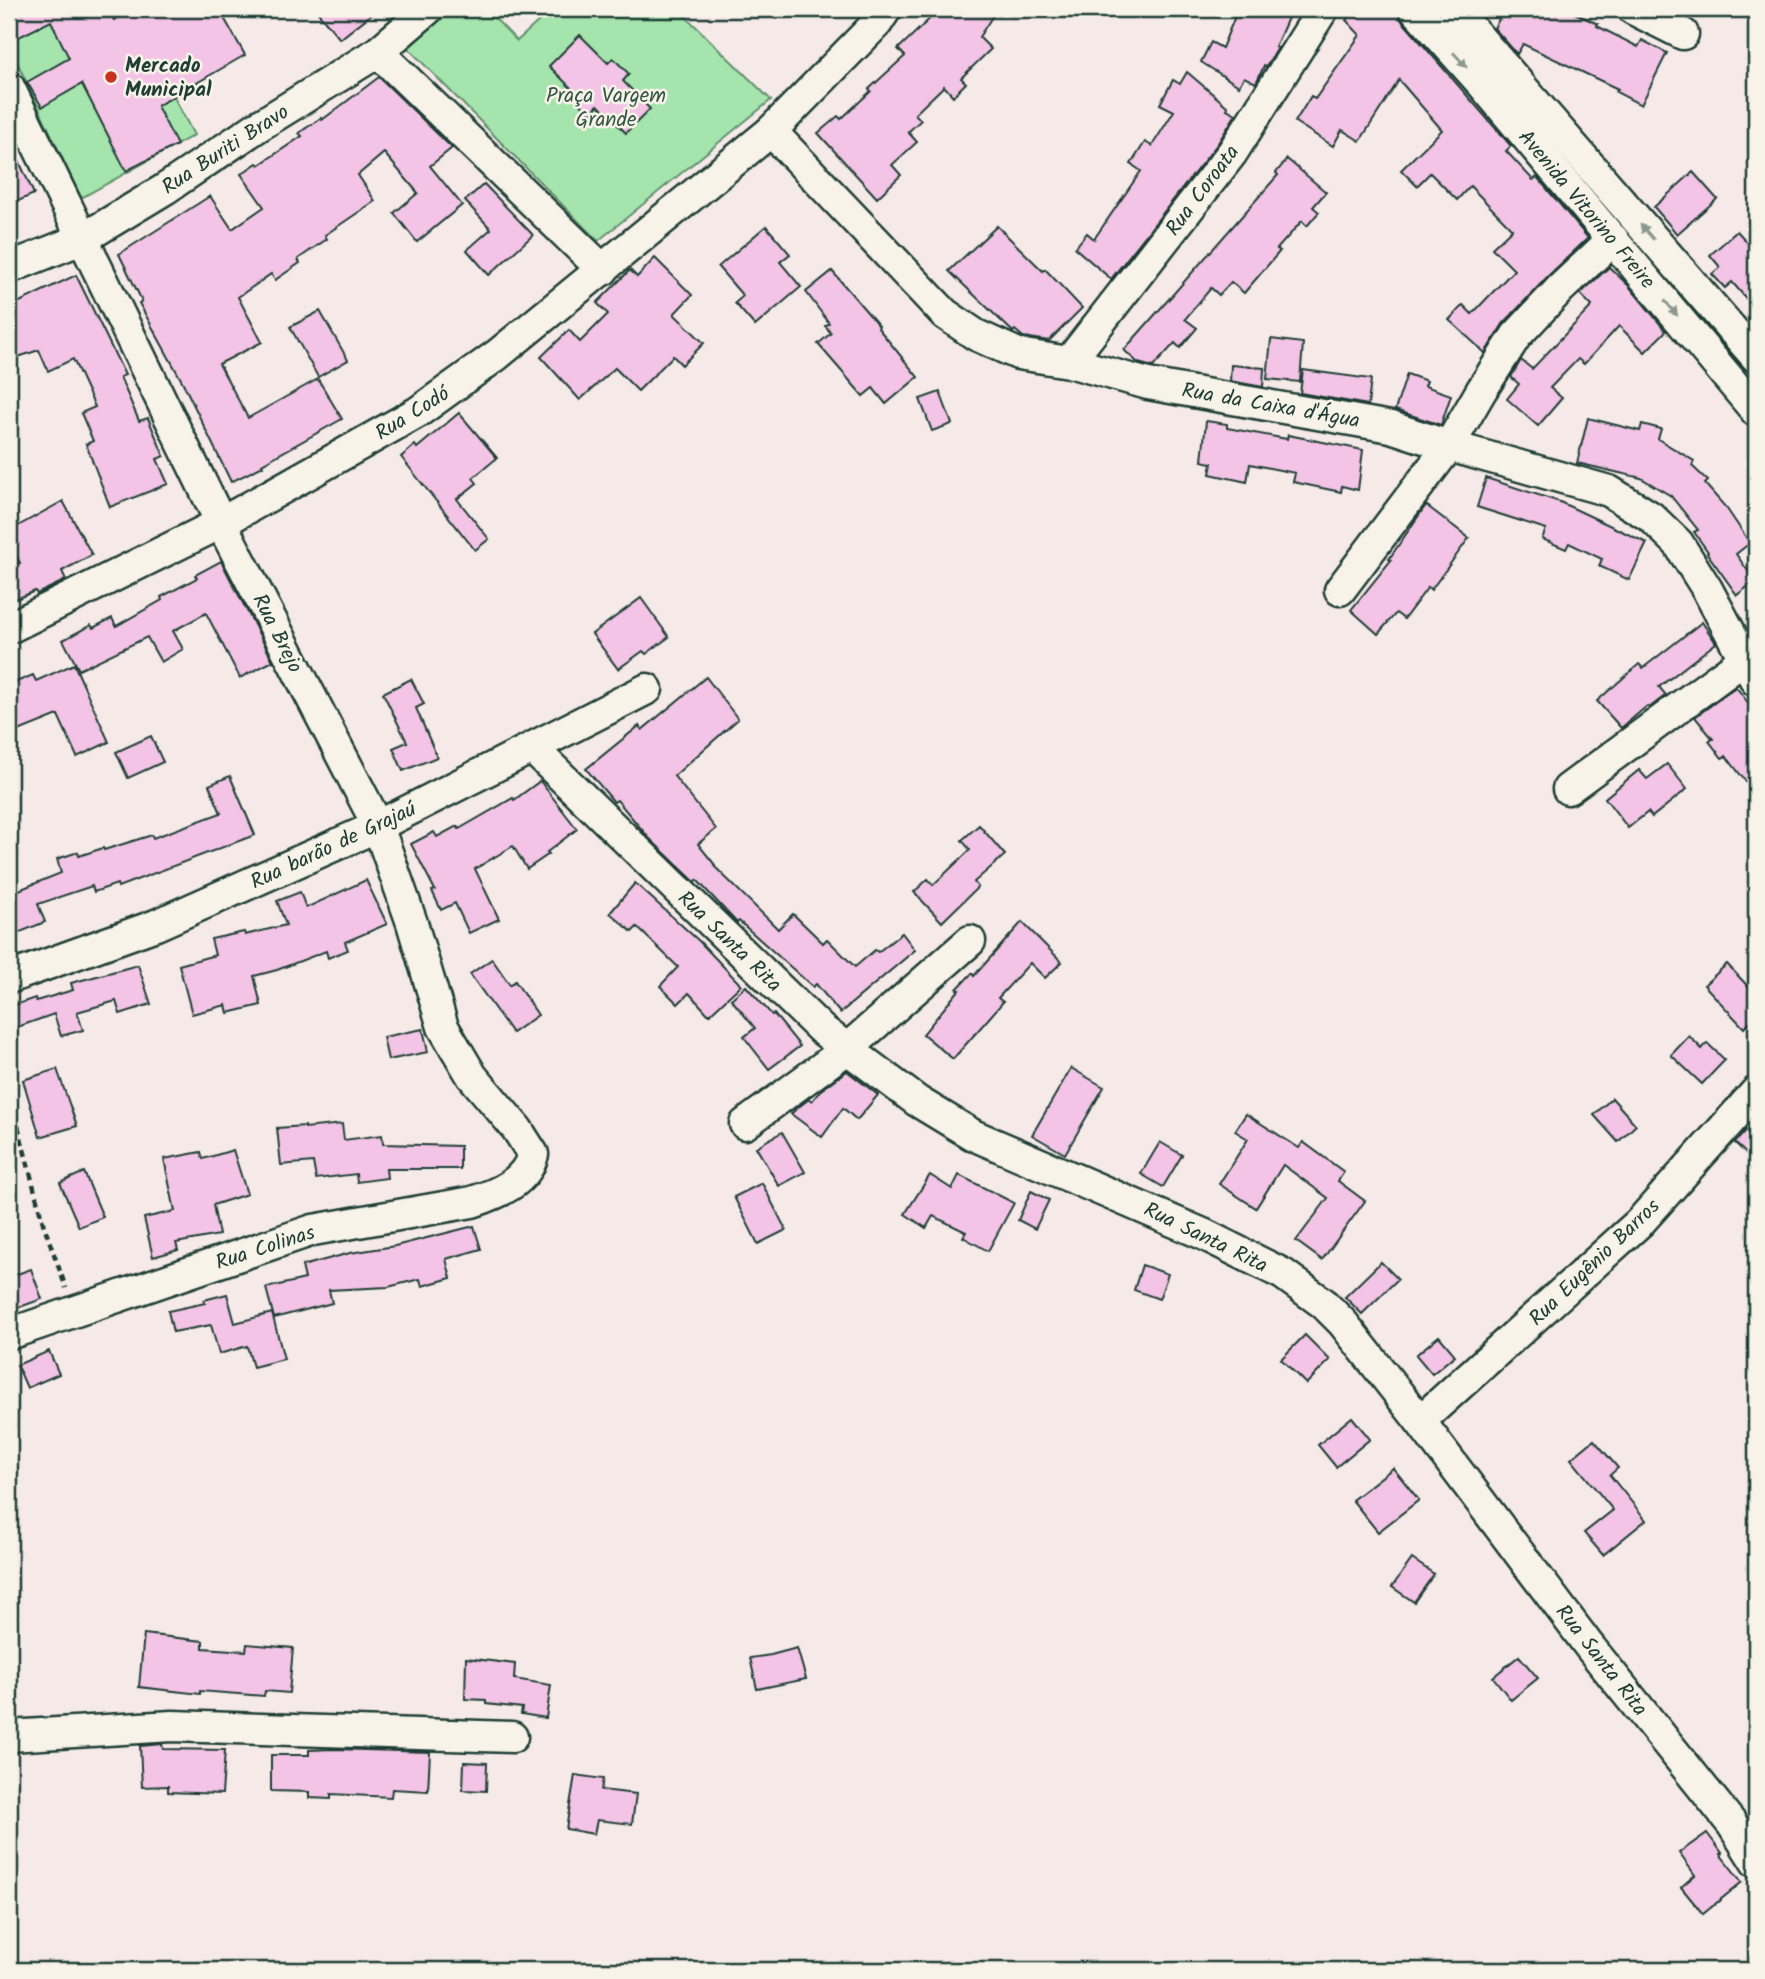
<svg xmlns="http://www.w3.org/2000/svg" width="1765" height="1979" font-family="Kalam,sans-serif">
<style>
.green{fill:#a5e5ad;stroke:#629170;stroke-width:2}
.building{fill:#f3c4e6;stroke:#1f3d34;stroke-width:2}
.lines{fill:none;stroke-linecap:round;stroke-linejoin:round}
.minor-casing{stroke:#1f3d34;stroke-width:35}
.path{stroke:#1f3d34;stroke-width:4.5;stroke-dasharray:7 5;stroke-linecap:butt}
.minor{stroke:#f7f3e8;stroke-width:30}
.oneway{fill:#8b988e}
.poi-dot{fill:#c8321e;stroke:#f7f3e8;stroke-width:2.5}
.labels{text-anchor:middle;stroke-width:5;stroke-linejoin:round;paint-order:stroke}
.poi-label{font-size:21px;font-weight:bold;fill:#1f3d34;stroke:#f7f3e8;text-anchor:start}
.park-label{font-size:21px;fill:#335646;stroke:#f7f3e8}
.street-label{font-size:21px;fill:#1f3d34;stroke:#f7f3e8}
</style>
<rect width="100%" height="100%" fill="#f6eae8"/>
<filter id="ink" filterUnits="userSpaceOnUse"><feTurbulence type="fractalNoise" baseFrequency=".0143" numOctaves="2"/><feDisplacementMap in="SourceGraphic" scale="14" xChannelSelector="R" yChannelSelector="G"/><feConvolveMatrix kernelMatrix="1 2 1 2 8 2 1 2 1" color-interpolation-filters="sRGB"/></filter>
<g filter="url(#ink)">
<g class="green">
<polygon points="9,9 127,9 194,135 81,198 9,45"/>
<polygon points="451,9 486,9 517,41 552,9 678,9 771,100 598,241 408,48"/>
</g>
<g class="building">
<polygon points="9,9 108,9 114,20 133,9 219,9 245,55 157,106 177,145 126,171 82,84 42,107 27,82 69,58 51,21 9,42"/>
<polygon points="315,9 378,9 340,39"/>
<polygon points="940,9 997,9 979,37 991,49 961,78 966,83 953,96 944,86 915,114 921,120 908,132 917,142 892,165 901,175 877,198 818,133 838,116 841,119 871,91 869,89 905,56 898,49"/>
<polygon points="1238,9 1292,9 1275,47 1278,48 1266,67 1264,66 1256,83 1244,77 1239,86 1201,62 1211,42 1222,48"/>
<polygon points="1358,9 1395,9 1402,21 1511,146 1506,151 1533,180 1537,177 1588,238 1548,276 1503,324 1485,353 1449,320 1463,305 1472,314 1514,270 1492,248 1512,229 1470,186 1457,200 1430,173 1417,186 1401,170 1442,130 1399,80 1360,141 1342,130 1333,146 1295,122 1311,96 1315,99 1360,35 1346,20"/>
<polygon points="1505,9 1566,9 1598,24 1597,26 1638,47 1642,40 1667,53 1641,105 1616,92 1618,89 1523,44 1517,54 1494,28"/>
<polygon points="580,35 608,63 613,58 629,74 623,81 650,109 626,133 598,105 590,114 574,97 577,94 549,66"/>
<polygon points="1187,72 1228,107 1227,109 1236,114 1218,143 1111,279 1075,248 1087,233 1094,239 1141,171 1131,164 1145,142 1152,146 1174,111 1160,104 1173,80 1180,84"/>
<polygon points="379,77 452,148 430,166 462,205 417,242 394,213 418,193 384,153 358,175 375,201 325,235 327,239 298,259 300,263 275,280 271,274 238,297 262,342 219,364 248,418 318,379 342,419 262,464 263,466 231,482 183,383 139,303 142,301 119,254 210,196 232,229 264,207 241,174 257,163 259,165 302,136 299,133 321,118 322,120"/>
<polygon points="9,139 34,194 9,205"/>
<polygon points="1287,159 1326,192 1313,207 1319,212 1307,226 1302,221 1277,249 1280,251 1244,293 1231,282 1219,295 1211,288 1185,319 1197,328 1180,348 1175,343 1153,367 1138,363 1124,350 1278,175 1276,173"/>
<polygon points="1693,172 1717,199 1677,234 1654,207"/>
<polygon points="484,184 533,235 489,275 467,250 491,229 465,201"/>
<polygon points="766,226 790,254 780,262 801,287 755,326 735,303 743,296 718,267"/>
<polygon points="997,226 1043,271 1045,269 1082,308 1049,341 1023,337 1015,330 1013,332 949,271"/>
<polygon points="1737,231 1748,243 1756,235 1756,310 1732,282 1725,288 1712,274 1720,267 1710,255"/>
<polygon points="655,258 692,295 674,314 704,343 682,365 673,356 638,391 615,368 580,400 541,357 569,330 580,342 608,314 597,303 630,270 637,277"/>
<polygon points="1609,267 1629,286 1666,331 1645,352 1619,326 1584,364 1578,359 1550,388 1562,398 1538,426 1507,399 1519,384 1511,377 1521,360 1532,369 1592,306 1580,294"/>
<polygon points="832,271 879,326 878,328 918,377 886,404 873,388 863,396 818,344 831,333 825,326 829,323 806,292"/>
<polygon points="76,275 125,375 120,377 139,421 148,418 164,456 157,459 168,484 110,507 86,444 93,441 81,413 95,407 73,359 48,371 39,350 9,360 9,307"/>
<polygon points="320,311 348,360 318,377 290,327"/>
<polygon points="1271,339 1303,343 1300,382 1267,379"/>
<polygon points="1231,365 1264,368 1263,387 1230,381"/>
<polygon points="1303,370 1371,379 1368,405 1300,393"/>
<polygon points="1407,374 1427,381 1425,386 1451,395 1441,425 1395,410"/>
<polygon points="940,392 952,424 932,431 920,399"/>
<polygon points="459,413 497,458 473,478 477,483 457,499 489,539 475,550 401,457 415,445 417,448"/>
<polygon points="1588,418 1640,431 1642,424 1661,429 1658,439 1694,461 1692,466 1708,481 1705,484 1727,509 1750,543 1736,554 1755,581 1737,595 1707,553 1708,552 1694,532 1698,530 1671,496 1641,478 1577,463"/>
<polygon points="1206,421 1227,424 1227,428 1287,439 1288,435 1363,450 1358,490 1342,486 1341,492 1293,482 1295,473 1250,464 1247,482 1210,474 1212,463 1202,461"/>
<polygon points="1486,478 1560,502 1647,543 1629,580 1599,566 1602,559 1569,543 1566,549 1542,539 1546,529 1477,507"/>
<polygon points="63,501 92,555 62,571 66,580 37,594 35,591 9,602 9,567 20,563 9,541 9,531"/>
<polygon points="1426,505 1469,538 1431,590 1428,587 1404,619 1396,613 1378,634 1351,610 1391,560 1389,559"/>
<polygon points="221,561 273,661 240,678 206,613 173,631 183,649 161,662 147,637 79,670 63,640 91,625 93,628 112,618 116,626 162,600 161,597 197,578 195,575"/>
<polygon points="641,598 669,637 646,654 643,651 618,669 592,634"/>
<polygon points="1702,622 1716,643 1659,687 1666,695 1649,708 1647,706 1621,728 1597,701 1639,664 1643,668"/>
<polygon points="74,664 109,742 77,757 58,715 21,730 9,732 9,685 33,675 36,681"/>
<polygon points="706,677 738,719 674,776 716,829 698,844 715,865 714,866 778,929 793,914 823,943 827,939 855,967 875,950 878,952 902,933 915,950 840,1013 816,984 813,987 739,921 737,923 697,880 695,882 649,838 617,800 614,802 586,769 639,726 642,730"/>
<polygon points="411,679 424,704 416,708 437,757 403,771 393,748 407,742 383,693"/>
<polygon points="1736,687 1756,713 1756,795 1726,756 1722,758 1709,741 1713,739 1695,717"/>
<polygon points="151,736 163,762 128,778 116,752"/>
<polygon points="1667,764 1687,789 1652,817 1648,812 1628,828 1605,798 1639,770 1647,779"/>
<polygon points="230,776 255,835 118,887 117,884 94,892 92,886 38,904 45,922 13,935 9,924 9,894 61,873 57,859 78,852 79,856 103,848 104,850 152,835 153,838 221,813 209,785"/>
<polygon points="540,781 577,829 547,852 549,854 527,869 513,846 475,869 499,919 469,933 455,903 441,910 432,891 435,890 411,844 434,832 437,837 457,826 459,829 513,798 514,800"/>
<polygon points="979,825 1005,855 974,882 978,887 942,922 914,892 928,879 933,885 970,850 962,840"/>
<polygon points="366,880 387,924 345,942 348,950 328,958 326,951 277,970 254,976 261,1005 228,1013 226,1005 192,1014 179,965 215,955 211,939 244,932 245,935 286,925 277,901 300,892 306,908"/>
<polygon points="635,883 699,941 741,985 709,1015 689,993 678,1004 660,986 678,967 637,927 632,932 610,913"/>
<polygon points="1022,922 1062,962 1045,978 1030,963 998,998 1003,1002 953,1059 923,1034 959,990 957,989 972,973 974,976"/>
<polygon points="492,959 510,985 515,981 538,1015 512,1033 470,974"/>
<polygon points="1727,964 1756,995 1756,1016 1744,1028 1704,985"/>
<polygon points="138,965 151,1004 120,1014 116,1001 77,1012 83,1030 61,1036 54,1014 9,1030 9,1007 35,998 36,1001 73,990 71,983"/>
<polygon points="746,986 772,1015 774,1014 800,1046 769,1069 744,1037 755,1028 731,999"/>
<polygon points="423,1029 428,1052 388,1060 383,1037"/>
<polygon points="1689,1036 1702,1049 1707,1043 1725,1060 1702,1084 1671,1055"/>
<polygon points="1071,1068 1104,1087 1065,1154 1032,1135"/>
<polygon points="57,1069 77,1126 40,1137 23,1080"/>
<polygon points="847,1071 878,1095 857,1120 843,1108 822,1137 791,1114 796,1109 809,1099 812,1101 821,1090"/>
<polygon points="1612,1098 1636,1125 1618,1142 1594,1115"/>
<polygon points="1246,1114 1299,1148 1303,1142 1344,1172 1338,1181 1365,1201 1322,1260 1296,1241 1328,1198 1283,1165 1256,1208 1219,1184 1248,1139 1235,1131"/>
<polygon points="1756,1119 1756,1163 1735,1143"/>
<polygon points="342,1124 344,1140 382,1135 383,1144 460,1146 460,1169 386,1169 387,1178 357,1182 356,1174 316,1179 313,1162 281,1165 277,1128 305,1126 305,1128"/>
<polygon points="782,1132 805,1172 779,1186 756,1147"/>
<polygon points="1160,1142 1182,1155 1163,1187 1141,1174"/>
<polygon points="233,1150 247,1194 213,1205 219,1235 176,1243 178,1250 153,1257 144,1218 175,1211 164,1159 201,1152 203,1159"/>
<polygon points="84,1172 103,1217 79,1227 60,1183"/>
<polygon points="930,1175 952,1189 959,1175 1014,1203 988,1251 963,1237 966,1232 933,1216 926,1228 905,1214"/>
<polygon points="762,1183 786,1230 758,1244 734,1197"/>
<polygon points="1031,1191 1049,1200 1035,1229 1018,1220"/>
<polygon points="474,1226 481,1249 446,1259 451,1278 422,1286 420,1279 388,1287 329,1290 332,1303 274,1318 266,1288 305,1279 302,1266 350,1253 395,1246"/>
<polygon points="1381,1262 1398,1279 1362,1314 1345,1297"/>
<polygon points="1142,1265 1168,1274 1159,1299 1134,1290"/>
<polygon points="31,1269 42,1299 9,1311 9,1277"/>
<polygon points="227,1294 235,1323 272,1313 284,1359 253,1367 247,1346 219,1354 211,1325 173,1332 168,1311 205,1303 204,1300"/>
<polygon points="1305,1335 1330,1360 1306,1384 1281,1359"/>
<polygon points="1439,1336 1455,1355 1432,1374 1416,1355"/>
<polygon points="49,1351 59,1374 27,1388 17,1365"/>
<polygon points="1352,1417 1370,1439 1336,1467 1318,1445"/>
<polygon points="1594,1440 1618,1468 1610,1475 1646,1520 1603,1555 1584,1533 1613,1510 1571,1459"/>
<polygon points="1393,1468 1419,1500 1378,1532 1352,1500"/>
<polygon points="1412,1559 1434,1574 1414,1602 1392,1587"/>
<polygon points="144,1634 203,1641 203,1648 246,1651 247,1644 293,1648 289,1693 265,1691 264,1696 200,1691 200,1694 139,1687"/>
<polygon points="797,1648 806,1679 757,1689 750,1658 771,1655"/>
<polygon points="1519,1656 1538,1678 1511,1700 1493,1677"/>
<polygon points="466,1658 515,1664 514,1679 551,1685 546,1718 521,1714 522,1708 486,1704 486,1700 465,1699"/>
<polygon points="162,1744 163,1749 225,1750 222,1794 168,1792 168,1786 142,1787 140,1746"/>
<polygon points="333,1749 430,1752 428,1791 392,1789 391,1797 331,1794 331,1799 309,1798 309,1792 271,1791 271,1755 309,1755 309,1750"/>
<polygon points="464,1762 487,1763 486,1791 463,1790"/>
<polygon points="575,1775 603,1779 601,1790 636,1794 632,1824 597,1820 594,1834 566,1829"/>
<polygon points="1707,1833 1722,1853 1720,1854 1742,1882 1703,1914 1681,1887 1695,1875 1679,1853"/>
</g>
<g class="lines">
<defs>
<g id="minor">
<polyline points="1415,9 1484,86 1756,411"/>
<polyline points="1454,9 1756,357"/>
<polyline points="1633,9 1683,34"/>
<polyline points="378,52 603,270"/>
<path d="M9 87 221 523 378 826 412 923 443 1027 472 1076 517 1129 533 1154C527 1182 497 1194 472 1202L313 1230 9 1334"/>
<polyline points="771,131 945,314 976,335 1018,354 1069,362 1148,384 1391,427 1449,446 1609,491 1651,517 1678,543 1707,589 1756,681"/>
<polyline points="9,268 84,238 165,189 257,127 378,52 428,9"/>
<polyline points="1069,362 1232,153 1323,9"/>
<polyline points="1340,590 1449,446 1481,391 1516,336 1560,289 1613,239"/>
<polyline points="9,628 221,523 418,412 497,355 771,131 877,23 886,9"/>
<polyline points="533,749 821,1029 917,1101 973,1135 1203,1234 1283,1274 1323,1303 1343,1323 1420,1421 1589,1646 1732,1824 1756,1862"/>
<polyline points="1568,789 1746,658"/>
<polyline points="9,978 156,925 378,826 647,689"/>
<polyline points="745,1124 847,1049 970,941"/>
<polyline points="1420,1421 1640,1222 1756,1092"/>
<polyline points="9,1736 172,1726 512,1737"/>
</g>
</defs>
<use href="#minor" class="minor-casing"/>
<polyline class="path" points="9,1091 43,1223 66,1288"/>
<use href="#minor" class="minor"/>
</g>
<defs><path id="oneway-solid" d="M-6-.8H1V-3.2L6.5 0L1 3.2V.8H-6Z" transform="scale(1.75)"/></defs>
<g class="oneway">
<use href="#oneway-solid" transform="translate(1460 60) rotate(48)"/>
<use href="#oneway-solid" transform="translate(1647 232) rotate(-131)"/>
<use href="#oneway-solid" transform="translate(1671 308) rotate(50)"/>
</g>
</g>
<circle class="poi-dot" cx="111" cy="77" r="7"/>
<g class="labels">
<g class="poi-label">
<text x="125" y="72">Mercado<tspan x="125" dy="24">Municipal</tspan></text>
</g>
<g class="park-label">
<text x="606" y="102">Praça Vargem<tspan x="606" dy="24">Grande</tspan></text>
</g>
<g class="street-label">
<text transform="translate(225 149) rotate(-33)" y="7">Rua Buriti Bravo</text>
<text transform="translate(1202 190) rotate(-53)" y="7">Rua Coroata</text>
<text transform="translate(1587 209) rotate(50)" y="7">Avenida Vitorino Freire</text>
<text transform="translate(1271 405) rotate(10)" y="7">Rua da Caixa d'Água</text>
<text transform="translate(412 413) rotate(-32)" y="7">Rua Codó</text>
<text transform="translate(278 633) rotate(63)" y="7">Rua Brejo</text>
<text transform="translate(333 845) rotate(-25)" y="7">Rua barão de Grajaú</text>
<text transform="translate(730 941) rotate(44)" y="7">Rua Santa Rita</text>
<text transform="translate(1206 1237) rotate(26)" y="7">Rua Santa Rita</text>
<text transform="translate(265 1247) rotate(-18)" y="7">Rua Colinas</text>
<text transform="translate(1594 1262) rotate(-44)" y="7">Rua Eugênio Barros</text>
<text transform="translate(1602 1660) rotate(52)" y="7">Rua Santa Rita</text>
</g>
</g>
<rect width="1765" height="1979" fill="none" stroke="#f7f3e8" stroke-width="35"/>
<rect x="18" y="18" width="1730" height="1944" fill="none" stroke="#1f3d34" stroke-width="2.5" filter="url(#ink)"/>
</svg>
